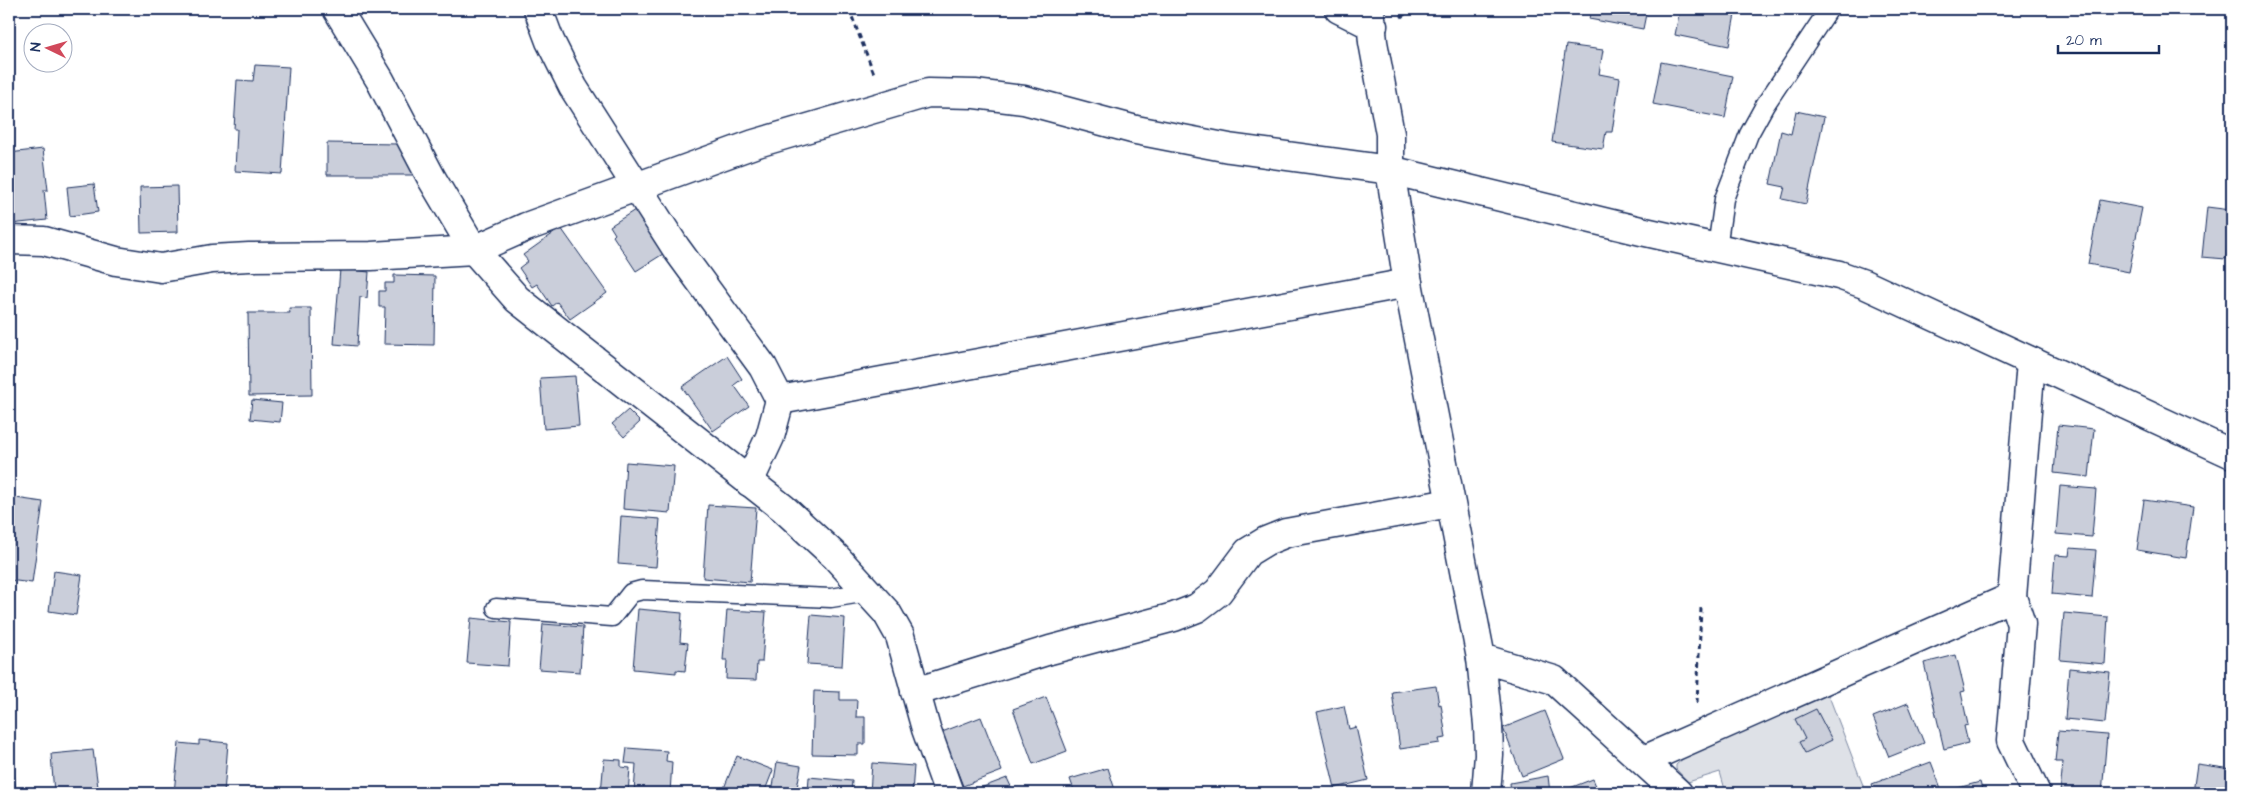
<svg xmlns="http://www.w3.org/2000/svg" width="2241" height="802" font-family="'Architects Daughter',sans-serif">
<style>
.green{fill:#dee1e7;stroke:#7c88a2}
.building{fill:#caceda;stroke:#1b2f5e}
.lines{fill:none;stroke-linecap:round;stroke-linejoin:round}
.lane-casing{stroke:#1b2f5e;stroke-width:21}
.street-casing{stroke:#1b2f5e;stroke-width:31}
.path{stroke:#1b2f5e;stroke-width:3;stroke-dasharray:5 4;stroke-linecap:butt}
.lane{stroke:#fff;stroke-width:18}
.street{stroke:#fff;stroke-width:28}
</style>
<rect width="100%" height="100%" fill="#fff"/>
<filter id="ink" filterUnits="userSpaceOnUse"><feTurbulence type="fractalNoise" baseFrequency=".02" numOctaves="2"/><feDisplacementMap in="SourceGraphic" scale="10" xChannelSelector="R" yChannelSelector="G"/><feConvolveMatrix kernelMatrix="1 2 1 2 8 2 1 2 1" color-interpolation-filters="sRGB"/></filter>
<g filter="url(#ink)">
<polygon class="green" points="1827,691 1866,793 1726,793 1720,772 1688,782 1676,769 1676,765 1687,755"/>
<g class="building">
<polygon points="1591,9 1647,9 1643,29 1589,19"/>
<polygon points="1680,9 1736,9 1729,46 1675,35"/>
<polygon points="1566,45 1603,50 1599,74 1620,78 1612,132 1606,132 1603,149 1552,142"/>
<polygon points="1661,62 1733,76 1725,118 1653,104"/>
<polygon points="255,65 289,67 282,174 235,171 237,129 234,129 237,80 253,81"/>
<polygon points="1796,111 1824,117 1806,204 1782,199 1785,187 1770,184 1781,131 1791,134"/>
<polygon points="327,143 399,144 415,175 327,175"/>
<polygon points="43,149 48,190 44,190 47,220 10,224 9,153"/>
<polygon points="94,184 98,212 70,216 67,187"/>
<polygon points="177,186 178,232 141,233 140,187"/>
<polygon points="2100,200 2142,208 2129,272 2088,264"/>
<polygon points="2207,207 2231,210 2226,259 2202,257"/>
<polygon points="635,210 663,254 636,271 613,236 615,234 610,226"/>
<polygon points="561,228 607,293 570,319 557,302 552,306 537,284 532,287 519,268 528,261 523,255"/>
<polygon points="2232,255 2232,294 2228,293"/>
<polygon points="340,269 369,272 367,298 360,297 357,346 334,344"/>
<polygon points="394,275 435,276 434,345 384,344 385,307 379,307 379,291 385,291 385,283 394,283"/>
<polygon points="289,308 311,308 312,395 249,396 248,313 290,313"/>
<polygon points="727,356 742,379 734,385 749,406 713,431 682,387"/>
<polygon points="575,376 579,426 544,429 540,378"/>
<polygon points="252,400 282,403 280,422 250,419"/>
<polygon points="628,410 640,422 624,437 612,424"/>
<polygon points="2058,425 2094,429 2089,477 2054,473"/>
<polygon points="626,462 674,466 670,513 623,509"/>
<polygon points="2060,486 2096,489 2092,537 2056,534"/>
<polygon points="9,497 43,502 32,583 9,580"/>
<polygon points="2144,500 2193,507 2186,558 2137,550"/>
<polygon points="708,505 756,508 750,582 703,578"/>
<polygon points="621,516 660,519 656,567 618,564"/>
<polygon points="2070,548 2096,550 2092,598 2052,594 2055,555 2069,556"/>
<polygon points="54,571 82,575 76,615 49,611"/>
<polygon points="638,609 682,613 680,642 688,643 685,671 676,670 676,673 633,669"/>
<polygon points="727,610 766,612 762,662 757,662 756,680 726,679 727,660 723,660"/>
<polygon points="2064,613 2108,617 2105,664 2060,660"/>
<polygon points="811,615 845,618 842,666 807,664"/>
<polygon points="471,618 511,622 508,666 467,663"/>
<polygon points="543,624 583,627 580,672 539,669"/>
<polygon points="1956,655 1965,691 1961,692 1968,725 1964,726 1968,743 1944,749 1924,663"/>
<polygon points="2069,668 2110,672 2105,723 2065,719"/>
<polygon points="1436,686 1439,705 1441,704 1446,738 1439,739 1440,743 1400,749 1392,692"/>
<polygon points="814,691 840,692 840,700 857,700 856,717 865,717 865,744 858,744 858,755 812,754"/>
<polygon points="1046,697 1067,751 1033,764 1013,709"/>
<polygon points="1908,703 1924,743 1889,757 1873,717"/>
<polygon points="1344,706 1349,729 1356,727 1368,780 1335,788 1317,712"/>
<polygon points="1816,709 1832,740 1805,753 1799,742 1805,739 1795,719"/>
<polygon points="1545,711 1564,759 1522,776 1503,728"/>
<polygon points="981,717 1002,771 963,786 942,732"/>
<polygon points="2058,731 2107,735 2102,793 2060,793 2063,762 2055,762"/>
<polygon points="199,740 228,743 224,793 174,793 179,743 199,745"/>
<polygon points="627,748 667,751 666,761 672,762 670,793 634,793 636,764 625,763"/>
<polygon points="93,750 98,787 101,787 101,793 54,793 51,754"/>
<polygon points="737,756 773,770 764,793 722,793"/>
<polygon points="13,759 16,793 9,793 9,760"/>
<polygon points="604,759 621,760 621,767 630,768 628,793 601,793"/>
<polygon points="777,762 801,766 796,793 772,793"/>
<polygon points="1931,762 1942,791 1875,793 1872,784"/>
<polygon points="872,763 914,766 912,793 870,793"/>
<polygon points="2197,764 2232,769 2232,793 2193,793"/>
<polygon points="1108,768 1116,793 1075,793 1070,779"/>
<polygon points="1548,776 1550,793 1511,793 1510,783"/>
<polygon points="809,777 852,781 851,793 808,793"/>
<polygon points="1007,778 1014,793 967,793"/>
<polygon points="1593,779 1599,793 1557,793"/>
<polygon points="1980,782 1983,793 1951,793 1950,790"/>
</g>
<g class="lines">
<defs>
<g id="lane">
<polyline points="1717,248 1724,199 1749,134 1765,105 1829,9"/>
<polyline points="496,608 612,617 631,593 642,590 831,598 868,592"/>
</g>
<g id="street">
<polyline points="337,9 380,80 432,179 474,250 517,299 783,508 836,557 887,613 900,636 926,729 949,793"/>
<polyline points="538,9 550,41 573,87 676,248 763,367 780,400 770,437 749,482"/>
<polyline points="1339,9 1373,26"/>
<polyline points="1370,9 1373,42 1390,134 1390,170 1408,283 1481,658 1488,725 1489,755 1486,793"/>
<polyline points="9,240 44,241 116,261 161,268 212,259 249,257 371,256 474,250 526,227 754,144 928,93 975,94 1024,100 1136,130 1229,148 1390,170 1641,231 1839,275 1864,284 2232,454"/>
<polyline points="2031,362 2012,597 2021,624 2011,741 2036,793"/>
<polyline points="780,400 1408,283"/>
<polyline points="1481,658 1554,680 1678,793"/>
<polyline points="915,692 1050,650 1174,617 1197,608 1218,592 1248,552 1266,541 1286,533 1450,503"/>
<polyline points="1644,760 2012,597"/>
</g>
</defs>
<use href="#lane" class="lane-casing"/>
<use href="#street" class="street-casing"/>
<g class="path">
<polyline points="849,9 875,76"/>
<polyline points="1401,17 1412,9"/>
<polyline points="1697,703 1701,608"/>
</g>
<use href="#lane" class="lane"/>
<use href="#street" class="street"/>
</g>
</g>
<rect width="2241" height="802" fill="none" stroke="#fff" stroke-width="30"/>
<rect x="15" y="15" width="2211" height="772" fill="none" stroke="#1b2f5e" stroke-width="2" filter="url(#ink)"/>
<g transform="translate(48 48) rotate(275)"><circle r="24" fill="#ffffff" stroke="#a4acbf"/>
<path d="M0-4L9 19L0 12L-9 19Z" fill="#d1495b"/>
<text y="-8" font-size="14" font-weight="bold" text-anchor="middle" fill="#1b2f5e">N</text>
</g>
<path d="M2058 45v8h101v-8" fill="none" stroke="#1b2f5e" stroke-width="2.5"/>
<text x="2066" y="45" font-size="15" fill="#1b2f5e" stroke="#ffffff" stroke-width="4" paint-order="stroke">20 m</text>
</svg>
